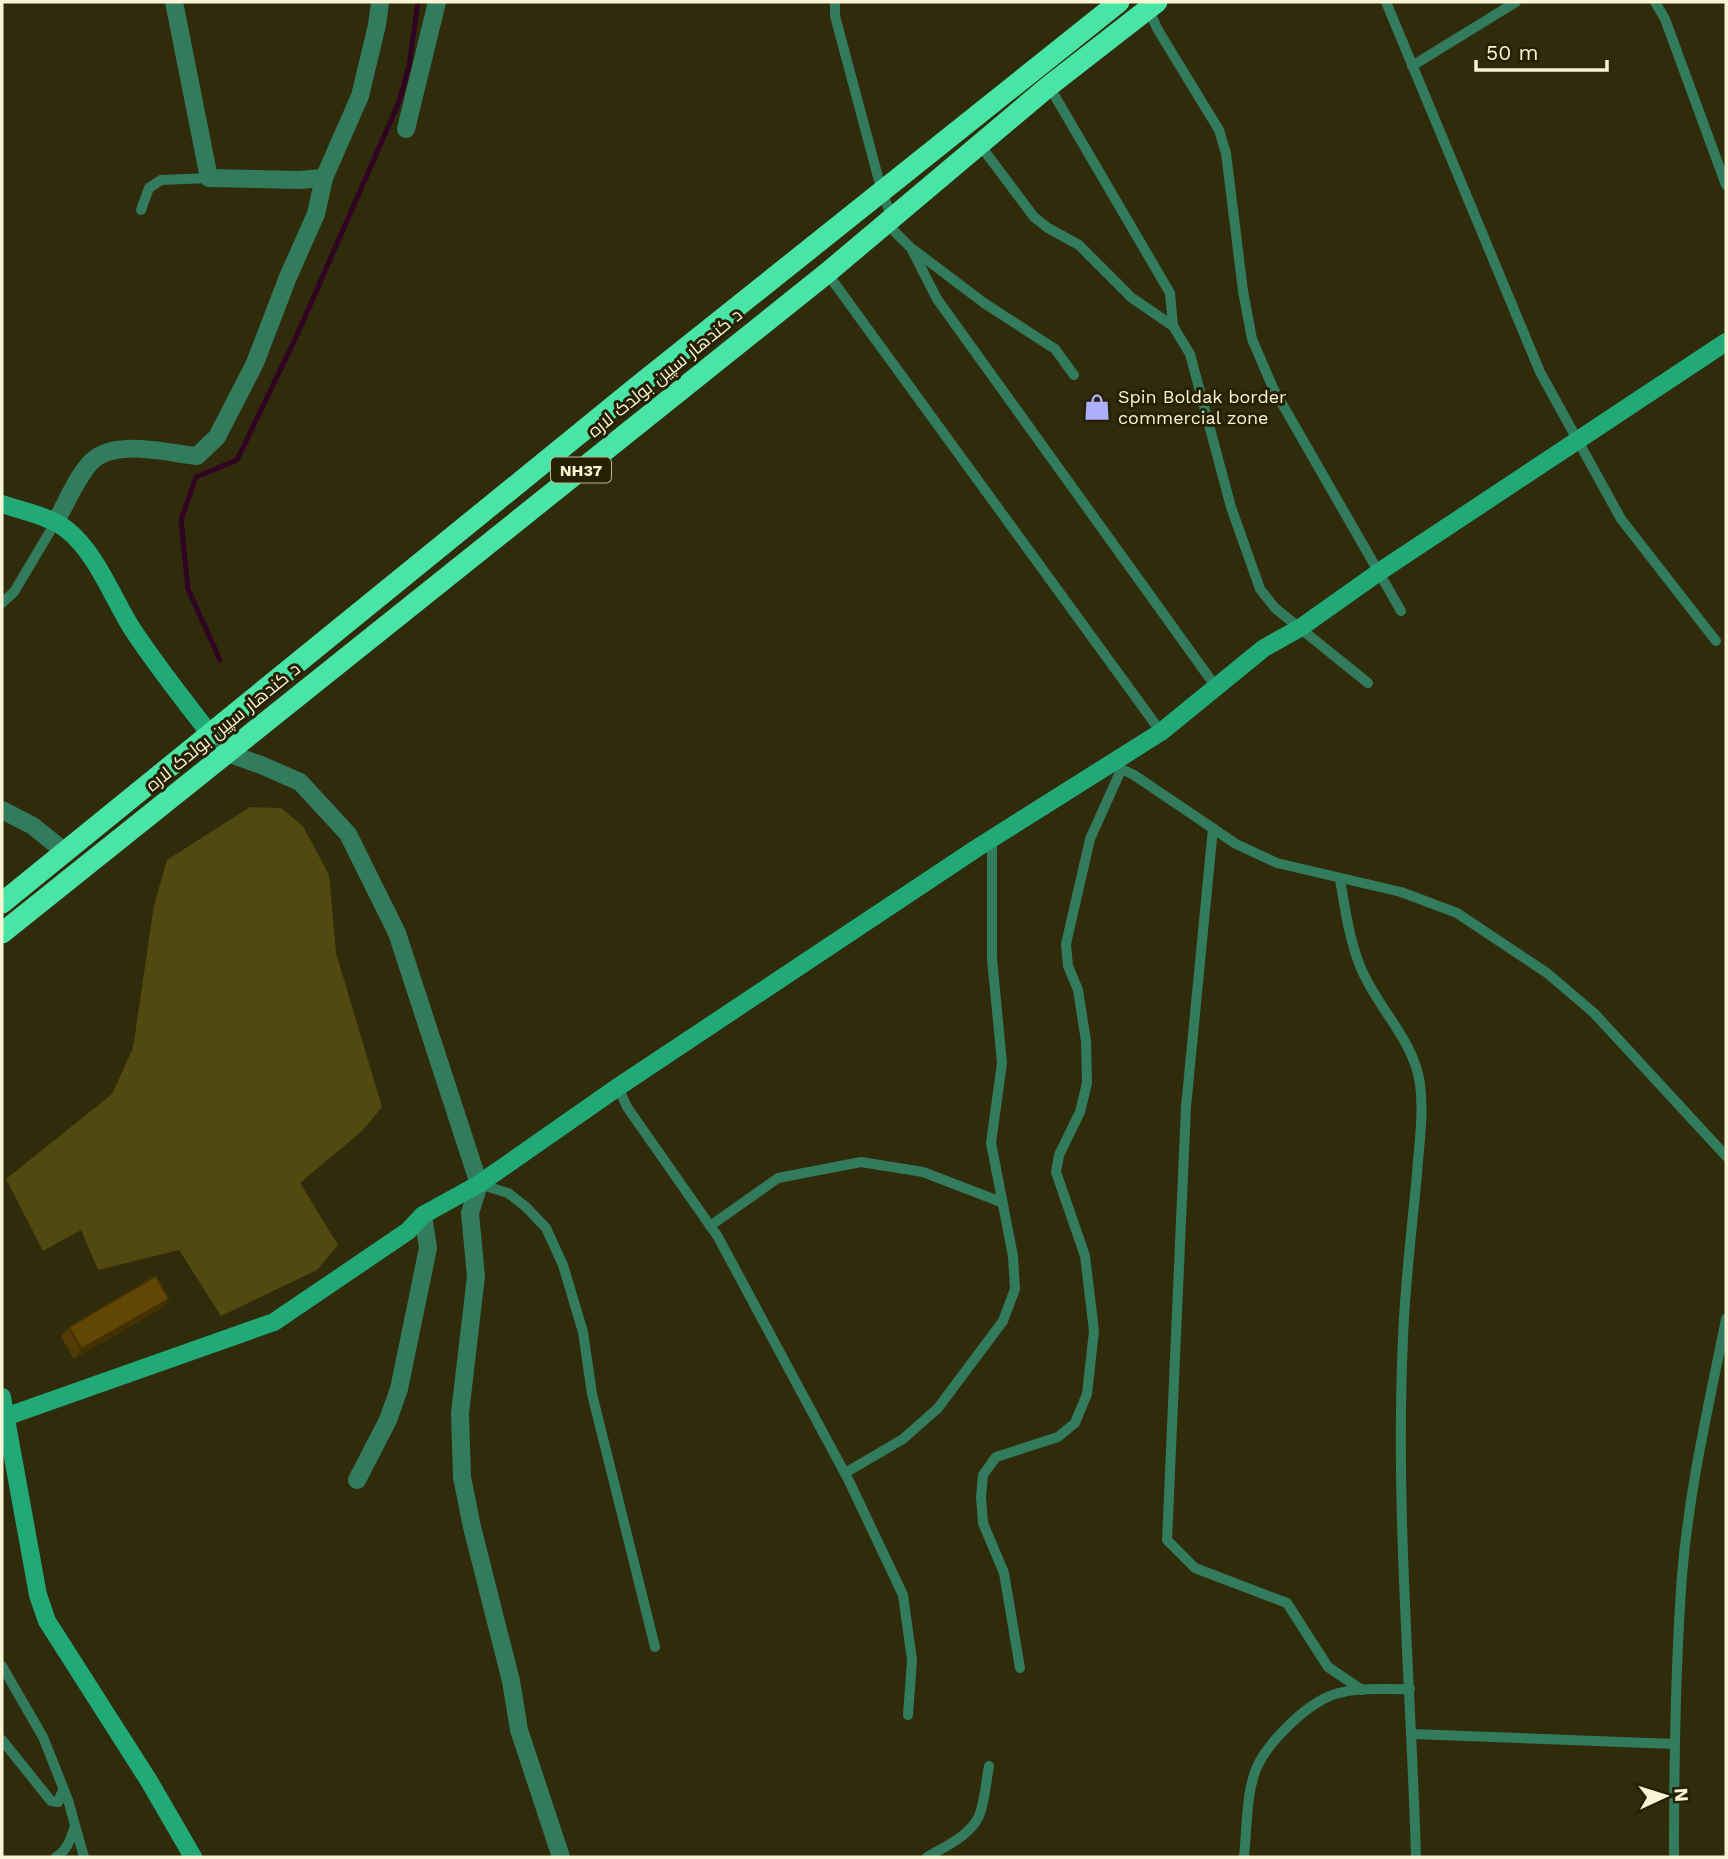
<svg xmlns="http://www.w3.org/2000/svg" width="1728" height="1859" font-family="'Work Sans',Cairo,sans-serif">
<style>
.green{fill:#51490f}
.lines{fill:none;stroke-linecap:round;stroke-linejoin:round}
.stream{stroke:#300323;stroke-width:5}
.lane{stroke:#327b5c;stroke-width:10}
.street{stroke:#327b5c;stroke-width:18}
.secondary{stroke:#21a977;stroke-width:18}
.highway{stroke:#49e5a7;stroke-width:21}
.wall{fill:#533c03}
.shaded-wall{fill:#443103}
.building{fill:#614604;stroke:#443103;stroke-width:2}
.labels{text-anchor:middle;stroke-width:6;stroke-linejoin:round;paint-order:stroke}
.shield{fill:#252102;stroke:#b9b596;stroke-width:2}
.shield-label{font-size:16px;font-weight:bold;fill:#f8f4d5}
.street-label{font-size:18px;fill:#f8f4d5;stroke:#252102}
.poi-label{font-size:18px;fill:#f8f4d5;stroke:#252102;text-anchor:start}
</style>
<rect width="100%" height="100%" fill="#2f2b0b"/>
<polygon class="green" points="250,807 281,808 303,826 329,875 336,953 382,1107 362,1131 300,1183 338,1245 317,1270 221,1316 179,1250 98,1270 81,1230 43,1251 6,1179 112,1094 133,1048 154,905 167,860"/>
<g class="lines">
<polyline class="stream" points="220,660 188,589 181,520 196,477 237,460 297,335 399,102 409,66 418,2"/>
<g class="lane">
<polyline points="835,2 835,16 882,192 892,218"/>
<polyline points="1386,2 1540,372 1621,519 1716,641"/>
<polyline points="1655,2 1665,19 1726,185"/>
<polyline points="1148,9 1158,30 1219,130 1226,153 1243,291 1252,339 1273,388 1401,611"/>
<polyline points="1412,66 1516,2"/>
<polyline points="1049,86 1170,293 1173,326"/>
<polyline points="980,145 1034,217 1048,228 1079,245 1132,298 1173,326 1190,354 1231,507 1260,589 1275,608 1368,683"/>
<polyline points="141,210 149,188 161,180 209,178"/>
<polyline points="886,223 911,248 937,299 1216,687"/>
<polyline points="914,250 984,303 1055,349 1074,375"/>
<polyline points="827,273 1161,732"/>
<polyline points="2,603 14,592 55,523"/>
<polyline points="1117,767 1134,775 1236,844 1277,863 1401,892 1457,913 1547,973 1594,1013 1726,1156"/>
<polyline points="1213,828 1186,1107 1167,1540 1195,1568 1287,1603 1328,1667 1362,1690"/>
<path d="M1340 879C1345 909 1349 938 1360 966 1376 1007 1414 1039 1420 1084 1424 1114 1419 1144 1417 1174 1412 1228 1405 1283 1403 1338 1395 1511 1411 1684 1416 1857"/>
<polyline points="618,1087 627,1107 718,1237 849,1481 903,1595 912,1660 908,1715"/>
<polyline points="479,1184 508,1193 526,1207 546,1228 563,1265 583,1332 592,1394 655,1647"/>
<polyline points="710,1226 778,1178 861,1162 923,1172 1001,1202"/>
<polyline points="845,1473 903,1439 938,1408 1003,1321 1015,1289 1013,1256 991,1143 1002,1063 992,959 992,838"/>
<polyline points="2,1666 43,1737 68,1800 84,1857"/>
<polyline points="1020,1668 1004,1573 983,1523 981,1497 983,1475 996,1457 1058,1437 1075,1423 1087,1394 1094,1331 1085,1256 1056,1172 1059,1155 1080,1112 1087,1083 1086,1041 1078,990 1068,966 1066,944 1090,839 1121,770"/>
<polyline points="1412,1734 1674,1744"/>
<polyline points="2,1740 51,1801 58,1802 63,1790"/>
<path d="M56 1857C67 1851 71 1838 75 1826"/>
<path d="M927 1857C944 1847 970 1836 979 1816 985 1801 986 1782 989 1766"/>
<path d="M1244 1857C1247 1830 1246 1791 1257 1767 1268 1742 1305 1706 1330 1696 1353 1686 1385 1690 1410 1689"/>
<path d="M1674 1857C1674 1763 1675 1669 1682 1576 1689 1489 1709 1404 1726 1319"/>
</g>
<g class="street">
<polyline points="174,2 209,178 299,180 324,178"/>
<polyline points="406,129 437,2"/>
<path d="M55 523C66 504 76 478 91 462 114 438 168 453 197 456L217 437 255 363 288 277 316 214 324 178 360 96 377 25 380 2"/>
<polyline points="210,734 227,753 261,765 300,782 348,834 397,933 479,1184 470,1213 476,1276 460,1413 462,1477 472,1527 511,1681 519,1730 561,1857"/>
<polyline points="2,810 33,826 65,852"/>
<polyline points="357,1480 388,1420 399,1389 428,1248 423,1215"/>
</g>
<g class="secondary">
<path d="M2 504C22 511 49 516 66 529 95 551 112 596 131 627 155 664 183 699 210 734"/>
<polyline points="2,1397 38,1595 47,1621 149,1781 193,1857"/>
<polyline points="5,1417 274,1322 408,1231 423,1215 479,1184 618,1087 977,848 1161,732 1264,648 1300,628 1379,572 1726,342"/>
</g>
<g class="highway">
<polyline points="2,903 638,386 1119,2"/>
<polyline points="2,933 827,273 1049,86 1157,2"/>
</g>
</g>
<polygon class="wall" points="169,1299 161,1309 74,1359 61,1337 69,1327"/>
<polygon class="shaded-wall" points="169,1299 161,1309 74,1359 81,1349"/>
<polygon class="building" points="156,1276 169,1299 81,1349 69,1327"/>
<defs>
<symbol id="shop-bare" viewBox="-9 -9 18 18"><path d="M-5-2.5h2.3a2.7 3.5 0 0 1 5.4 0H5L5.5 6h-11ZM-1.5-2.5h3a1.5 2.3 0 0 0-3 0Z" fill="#acaffb" stroke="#252102" stroke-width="2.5" paint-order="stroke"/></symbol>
</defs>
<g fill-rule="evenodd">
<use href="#shop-bare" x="1078" y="388" width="38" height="38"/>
</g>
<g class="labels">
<rect class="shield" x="551" y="457.5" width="60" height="25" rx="5"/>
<g class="shield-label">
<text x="581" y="476">NH37</text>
</g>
<g class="street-label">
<text transform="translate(665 373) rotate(-39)" y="6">د کندهار سپین بولدک لاره</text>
<text transform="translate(223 727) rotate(-39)" y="6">د کندهار سپین بولدک لاره</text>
</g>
<g class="poi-label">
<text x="1118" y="403">Spin Boldak border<tspan x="1118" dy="21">commercial zone</tspan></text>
</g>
</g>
<rect width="1728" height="1859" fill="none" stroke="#f8f4d5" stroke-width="7"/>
<g transform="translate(1665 1796) rotate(86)" stroke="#252102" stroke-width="5" paint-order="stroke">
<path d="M0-5L12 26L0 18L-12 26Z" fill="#f8f4d5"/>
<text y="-10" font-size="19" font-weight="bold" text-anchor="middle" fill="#f8f4d5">N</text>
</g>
<path d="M1476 60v10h131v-10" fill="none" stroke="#f8f4d5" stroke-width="3.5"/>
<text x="1486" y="60" font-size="21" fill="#f8f4d5" stroke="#252102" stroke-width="5" paint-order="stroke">50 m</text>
</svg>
